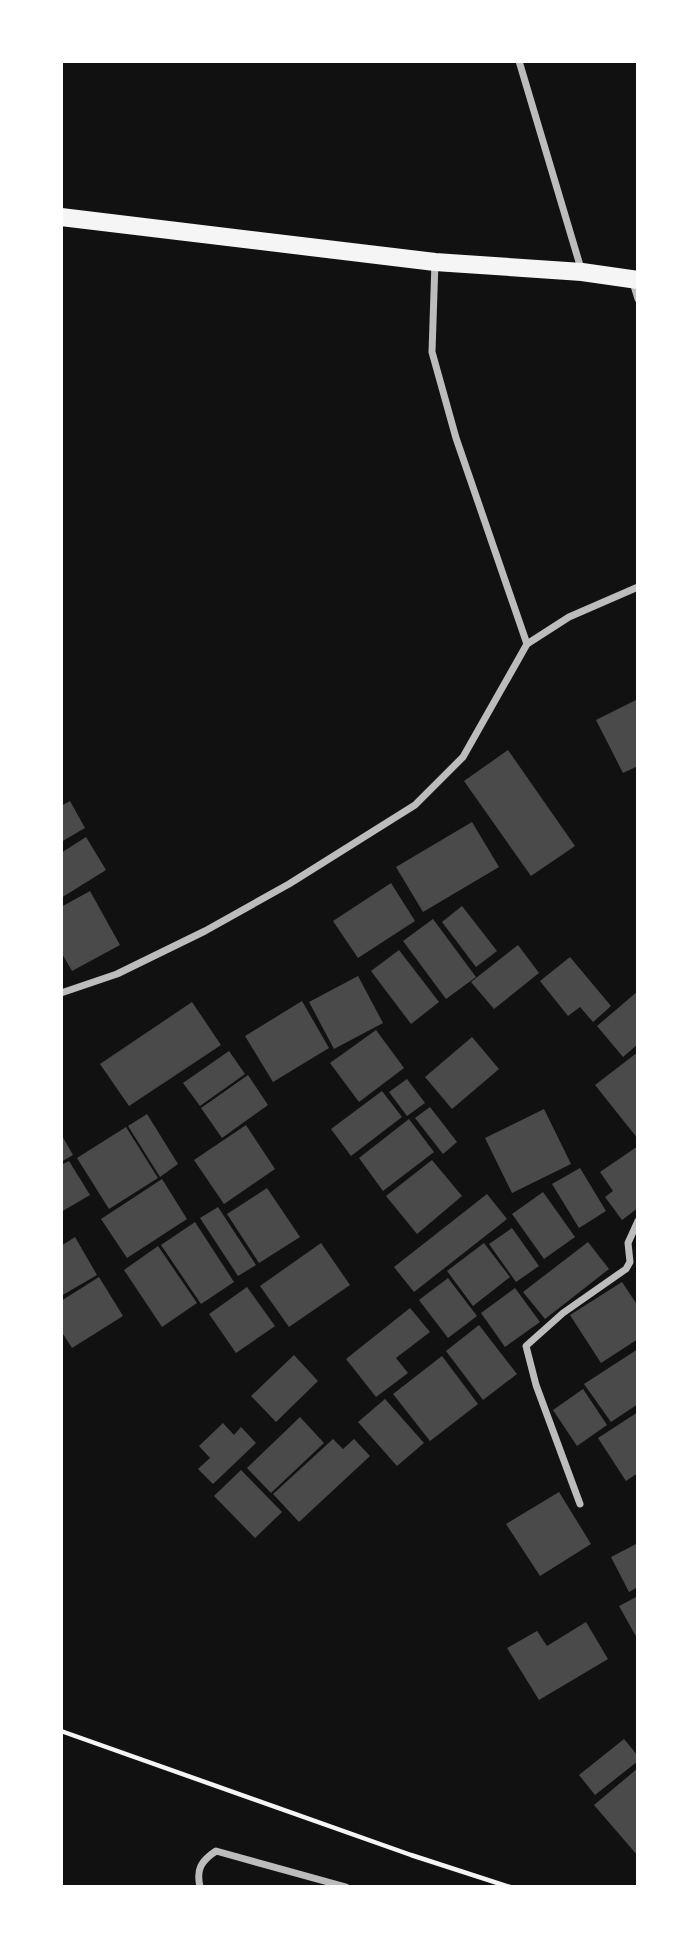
<svg xmlns="http://www.w3.org/2000/svg" width="699" height="1948" font-family="Literata,serif">
<style>
.building{fill:#4a4a4a}
.lines{fill:none;stroke-linecap:round;stroke-linejoin:round}
.path{stroke:#f5f5f5;stroke-width:4.5}
.minor{stroke:#bcbcbc;stroke-width:7}
.primary{stroke:#f5f5f5;stroke-width:18}
</style>
<rect width="100%" height="100%" fill="#111"/>
<g class="building">
<polygon points="638,699 638,766 623,773 596,720"/>
<polygon points="508,750 575,846 531,876 464,781"/>
<polygon points="70,801 85,828 61,842 61,806"/>
<polygon points="472,822 499,867 423,912 396,867"/>
<polygon points="86,837 106,870 61,898 61,853"/>
<polygon points="391,883 415,921 358,958 333,921"/>
<polygon points="90,891 120,945 72,971 61,952 61,907"/>
<polygon points="462,906 497,951 476,967 442,922"/>
<polygon points="433,919 476,977 446,999 403,941"/>
<polygon points="518,945 539,973 494,1009 471,982"/>
<polygon points="399,950 439,1002 411,1024 371,971"/>
<polygon points="570,957 611,1006 593,1022 580,1007 568,1016 540,981"/>
<polygon points="358,976 383,1023 334,1049 309,1002"/>
<polygon points="638,991 638,1044 623,1057 597,1026"/>
<polygon points="302,1001 329,1048 273,1082 245,1036"/>
<polygon points="192,1002 221,1045 129,1106 100,1064"/>
<polygon points="376,1030 404,1068 359,1102 330,1063"/>
<polygon points="472,1037 499,1069 452,1109 425,1077"/>
<polygon points="229,1051 245,1074 200,1106 183,1083"/>
<polygon points="638,1052 638,1139 595,1085"/>
<polygon points="248,1075 268,1105 222,1138 201,1108"/>
<polygon points="407,1079 425,1103 407,1116 389,1092"/>
<polygon points="382,1091 402,1117 351,1156 331,1129"/>
<polygon points="430,1107 457,1142 443,1154 415,1118"/>
<polygon points="544,1109 571,1164 512,1193 485,1138"/>
<polygon points="147,1114 178,1164 160,1177 128,1126"/>
<polygon points="409,1119 434,1152 383,1191 359,1158"/>
<polygon points="246,1125 275,1169 224,1204 194,1160"/>
<polygon points="126,1127 158,1178 109,1209 77,1158"/>
<polygon points="61,1134 73,1155 61,1162"/>
<polygon points="638,1146 638,1208 622,1220 605,1197 613,1191 600,1172"/>
<polygon points="432,1160 462,1196 417,1234 386,1196"/>
<polygon points="69,1161 90,1195 61,1212 61,1165"/>
<polygon points="580,1168 606,1211 579,1228 552,1184"/>
<polygon points="162,1179 187,1219 127,1258 101,1219"/>
<polygon points="267,1188 300,1237 259,1263 227,1214"/>
<polygon points="543,1192 575,1237 544,1259 512,1214"/>
<polygon points="487,1194 507,1219 414,1292 394,1267"/>
<polygon points="218,1207 256,1265 238,1276 200,1218"/>
<polygon points="195,1222 234,1282 201,1304 161,1245"/>
<polygon points="512,1228 539,1266 516,1282 489,1244"/>
<polygon points="75,1237 97,1275 61,1296 61,1246"/>
<polygon points="588,1242 609,1269 545,1319 523,1292"/>
<polygon points="321,1243 350,1285 289,1327 260,1286"/>
<polygon points="484,1243 510,1277 473,1306 447,1271"/>
<polygon points="158,1246 197,1303 162,1327 124,1270"/>
<polygon points="99,1277 123,1316 72,1348 61,1331 61,1301"/>
<polygon points="448,1278 477,1316 448,1338 419,1300"/>
<polygon points="622,1282 638,1306 638,1339 601,1363 570,1315"/>
<polygon points="247,1287 275,1326 236,1353 209,1314"/>
<polygon points="515,1288 540,1322 505,1347 481,1313"/>
<polygon points="410,1308 430,1332 396,1358 408,1373 376,1397 346,1359"/>
<polygon points="479,1325 517,1374 483,1400 446,1351"/>
<polygon points="638,1349 638,1404 611,1422 584,1384"/>
<polygon points="294,1355 318,1381 276,1422 251,1396"/>
<polygon points="442,1356 478,1404 430,1441 393,1394"/>
<polygon points="583,1389 607,1425 577,1446 553,1410"/>
<polygon points="385,1399 424,1443 397,1466 358,1422"/>
<polygon points="638,1412 638,1473 626,1481 598,1438"/>
<polygon points="300,1417 324,1443 271,1493 247,1468"/>
<polygon points="223,1423 234,1435 241,1427 256,1443 213,1484 198,1469 210,1458 199,1446"/>
<polygon points="333,1439 343,1449 354,1439 370,1456 299,1522 273,1494"/>
<polygon points="241,1470 282,1512 255,1538 214,1496"/>
<polygon points="559,1492 591,1544 540,1576 506,1524"/>
<polygon points="638,1543 638,1587 629,1592 611,1557"/>
<polygon points="638,1596 638,1640 619,1606"/>
<polygon points="586,1622 608,1659 539,1700 507,1648 537,1631 547,1646"/>
<polygon points="624,1739 638,1756 638,1761 595,1795 579,1775"/>
<polygon points="638,1768 638,1856 594,1805"/>
</g>
<g class="lines">
<polyline class="path" points="61,1731 411,1855 510,1887"/>
<g class="minor">
<polyline points="519,61 582,272"/>
<polyline points="435,262 432,352 456,438 527,644"/>
<polyline points="632,279 638,299"/>
<polyline points="61,993 117,974 205,931 289,884 415,805 463,757 527,644 569,617 638,587"/>
<polyline points="580,1504 536,1385 526,1346 563,1313 626,1269 630,1262 628,1243 638,1221"/>
<path d="M200 1887C196 1869 201 1861 216 1851L346 1887"/>
</g>
<polyline class="primary" points="61,217 435,262 582,272 638,280"/>
</g>
<rect width="699" height="1948" fill="none" stroke="#ffffff" stroke-width="126"/>
</svg>
